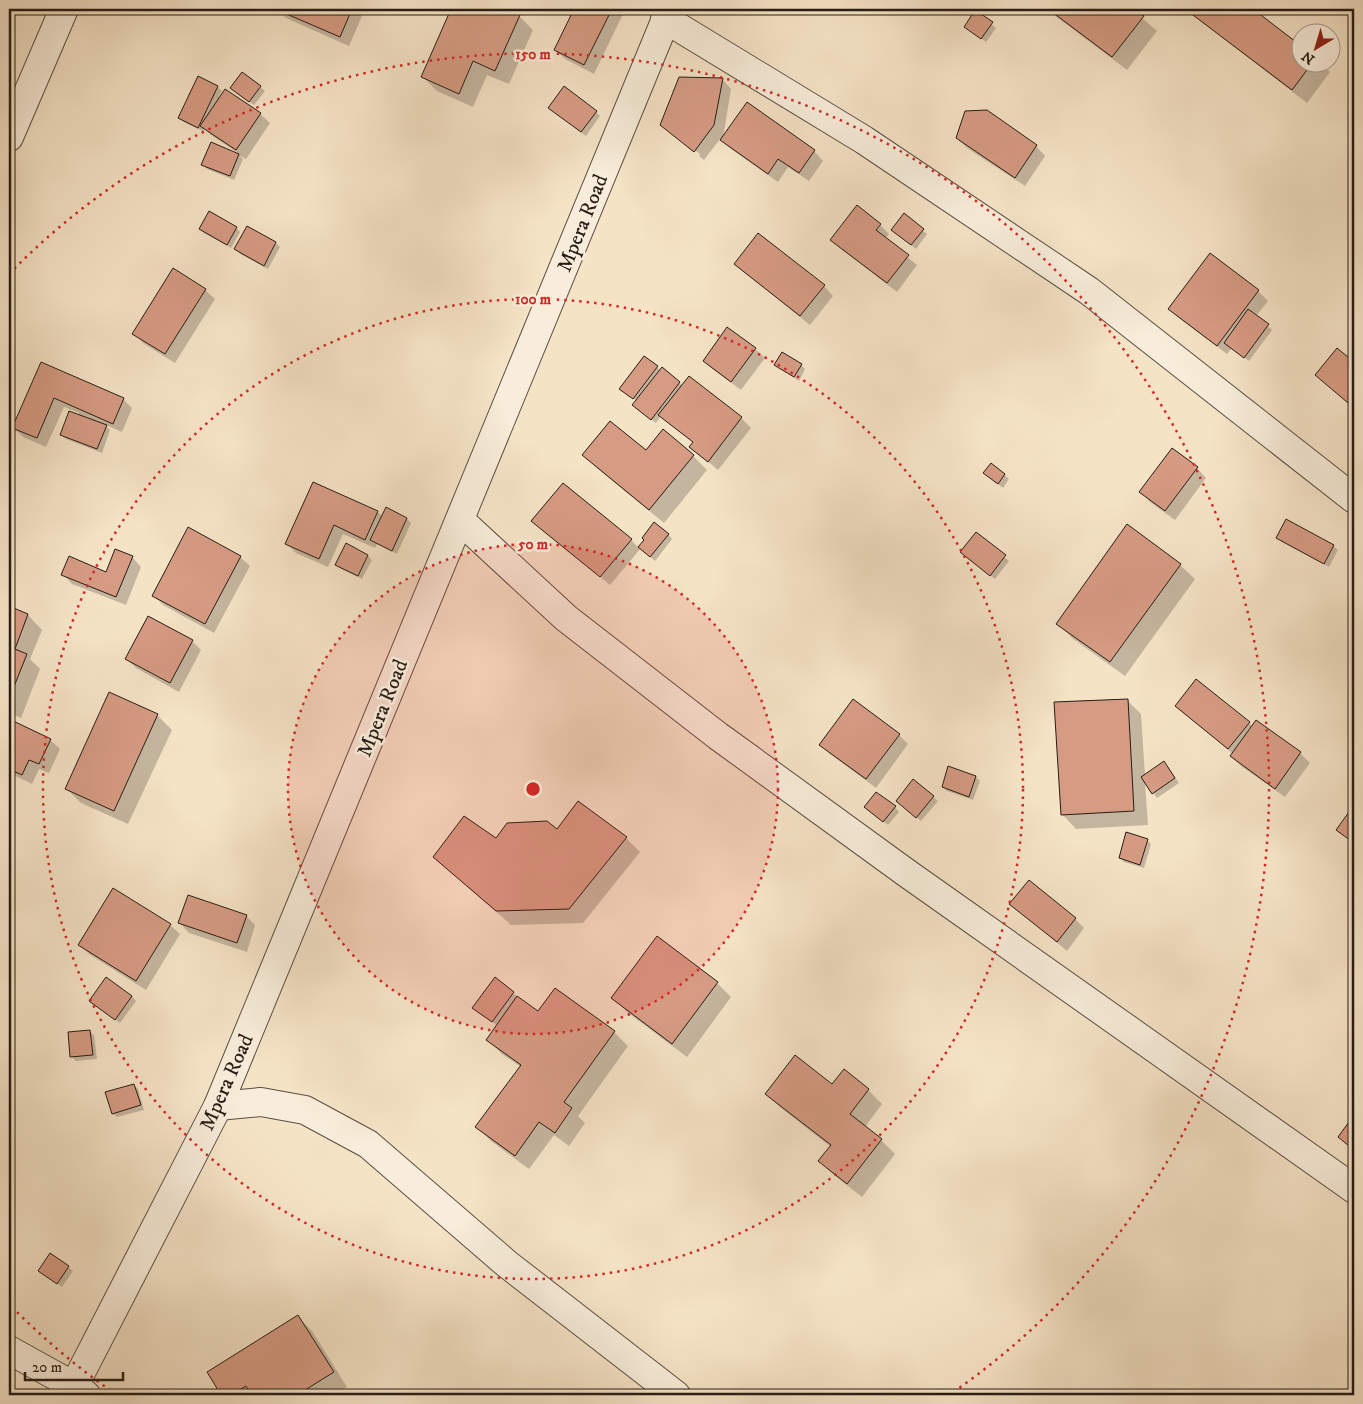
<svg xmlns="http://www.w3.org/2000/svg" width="1363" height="1404" font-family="'IM FELL DW Pica',serif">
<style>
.shadow{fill:#0003}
.building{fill:#d69b83;stroke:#271c16}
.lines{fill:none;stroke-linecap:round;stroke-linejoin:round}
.street-casing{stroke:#5a4e42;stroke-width:30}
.street{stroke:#f8edda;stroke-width:28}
.ring{fill:none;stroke:#d62828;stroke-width:2.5;stroke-dasharray:2.5 5}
.labels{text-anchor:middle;stroke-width:5;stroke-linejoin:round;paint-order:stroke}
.street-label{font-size:21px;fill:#271c16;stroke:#f8edda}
.centre{fill:#d62828;stroke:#f8edda;stroke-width:2.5}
.ring-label{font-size:15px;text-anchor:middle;font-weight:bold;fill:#d62828;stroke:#f8edda;stroke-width:5;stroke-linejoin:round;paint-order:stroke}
</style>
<rect width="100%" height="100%" fill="#f5e3c6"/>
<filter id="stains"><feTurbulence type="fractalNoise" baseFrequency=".004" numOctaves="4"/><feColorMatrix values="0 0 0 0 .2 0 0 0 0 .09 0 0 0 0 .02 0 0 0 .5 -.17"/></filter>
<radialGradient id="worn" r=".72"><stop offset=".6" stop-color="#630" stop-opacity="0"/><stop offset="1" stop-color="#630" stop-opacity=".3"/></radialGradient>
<g class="shadow">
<polygon points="276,9 365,9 349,46 286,18"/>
<polygon points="453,9 503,9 519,16 533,30 509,84 487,75 473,107 437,91 423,77"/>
<polygon points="576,9 620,9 624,12 594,74 565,59 555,50"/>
<polygon points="1046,9 1132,9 1157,31 1127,70"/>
<polygon points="1185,9 1251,9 1300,47 1300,62 1320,62 1330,72 1307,103"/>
<polygon points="976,12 996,28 986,42 965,27"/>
<polygon points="722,79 731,89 723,138 814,151 823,161 809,181 788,167 778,182 731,149 720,139 704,160 699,156 700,154 670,131 670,133 662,125"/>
<polygon points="217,87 222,91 219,96 260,114 270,123 246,159 239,155 243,159 234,180 207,169 203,164 238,153 211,135 204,128 203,131 184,122 180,118"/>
<polygon points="260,87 265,91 254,105 236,92"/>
<polygon points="554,112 596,112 600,116 586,136"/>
<polygon points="957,138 1036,146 1045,156 1025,186 967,148"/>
<polygon points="904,215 927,234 916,249 897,234"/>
<polygon points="880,225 889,234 885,239 917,265 897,292 841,249 832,240"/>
<polygon points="236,228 240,232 231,248 204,233 200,229"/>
<polygon points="247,228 276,243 280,247 268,269 240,254 236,249"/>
<polygon points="758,235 824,286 833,296 810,325 745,273 735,264"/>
<polygon points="1211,255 1258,291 1268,301 1256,316 1272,330 1249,361 1232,348 1227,354 1179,318 1170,309"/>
<polygon points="205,290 215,299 175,363 143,343 134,333"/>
<polygon points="755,349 765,358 741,390 714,370 704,361"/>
<polygon points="1337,350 1354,364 1354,408 1316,375"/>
<polygon points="41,363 123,399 132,408 122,432 104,424 110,430 102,453 66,439 62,435 79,413 64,407 46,447 23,437 14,428"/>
<polygon points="776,365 801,365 805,369 799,381"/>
<polygon points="657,367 661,371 662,369 683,386 689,378 741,418 751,428 718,470 691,447 694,443 661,416 656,423 638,409 637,401 625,393"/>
<polygon points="584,455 693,456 707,470 664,523 598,469"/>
<polygon points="1197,468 1206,478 1175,520 1150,502 1141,492"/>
<polygon points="984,473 1005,475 1009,479 1003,488"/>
<polygon points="313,483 378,512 382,516 386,508 407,519 411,523 397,554 377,544 375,548 343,534 328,567 296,553 287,544"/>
<polygon points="542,530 631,540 639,548 646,540 668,534 672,539 655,561 641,548 610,585"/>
<polygon points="976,534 1009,561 995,579 966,557"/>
<polygon points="1278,538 1333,546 1338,550 1329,567 1282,542"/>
<polygon points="368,556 372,560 362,579 341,569 337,565"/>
<polygon points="132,557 141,567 126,605 72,584 63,574 107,573"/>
<polygon points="240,557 250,566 214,633 163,605 154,596"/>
<polygon points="1180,565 1195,579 1125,676 1072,638 1058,623"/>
<polygon points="9,608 28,615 42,630 30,659 40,669 21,718 9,713"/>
<polygon points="192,641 201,650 179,692 136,668 126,659"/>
<polygon points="110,694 158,716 172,730 128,824 81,803 67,789"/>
<polygon points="1127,700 1141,714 1145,775 1168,767 1179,783 1157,798 1145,782 1148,825 1076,829 1062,814"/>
<polygon points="1176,706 1249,723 1253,727 1256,722 1300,753 1310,763 1285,797 1241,766 1231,756 1233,754"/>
<polygon points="9,720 50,740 60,749 49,773 39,769 32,784 9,773"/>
<polygon points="899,735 908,744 876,788 830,754 821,744"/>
<polygon points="976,777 980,781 973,800 947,791 943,787"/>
<polygon points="933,797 938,801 921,821 902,805"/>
<polygon points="865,807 895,807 899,812 888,825"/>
<polygon points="1354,807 1354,844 1337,829"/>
<polygon points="557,831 626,838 640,852 583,923 511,925 434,857 496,839"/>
<polygon points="1147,840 1151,844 1144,868 1124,862 1120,858"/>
<polygon points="1011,904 1075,919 1084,928 1067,951"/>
<polygon points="246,916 255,925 247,952 189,933 180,923"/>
<polygon points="170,925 180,934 146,990 89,954 80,945"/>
<polygon points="657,938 717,983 731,997 687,1057 627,1012 613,998"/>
<polygon points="513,993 538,1013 614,1032 628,1046 578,1116 585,1123 569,1146 554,1135 529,1169 491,1141 477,1127 521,1067 502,1054 488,1040 498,1026 478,1012"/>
<polygon points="132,996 136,1001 120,1023 91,1001"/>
<polygon points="89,1031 94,1035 97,1059 76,1061 72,1057"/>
<polygon points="134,1085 138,1089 144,1110 117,1117 113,1113"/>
<polygon points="832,1086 868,1090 882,1104 865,1127 881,1140 895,1154 862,1197 834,1175 820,1161 831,1147 781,1108 766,1094"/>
<polygon points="68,1267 73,1271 62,1287 39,1271"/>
<polygon points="298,1317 312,1331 347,1387 333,1395 223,1395 208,1372"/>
</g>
<g class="building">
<polygon points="275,9 352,9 340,37"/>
<polygon points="451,9 506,9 520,15 495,71 473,61 459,94 421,77"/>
<polygon points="574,9 612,9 584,65 554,50"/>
<polygon points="1048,9 1134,9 1144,16 1112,57"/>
<polygon points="1185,9 1253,9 1300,45 1300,62 1313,62 1292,90"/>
<polygon points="975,10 993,22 981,39 964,27"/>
<polygon points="242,72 261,86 249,102 230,88"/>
<polygon points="198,76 218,86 198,128 178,118"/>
<polygon points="679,77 723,78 714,125 694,152 660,125"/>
<polygon points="564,86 597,111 581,132 548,108"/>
<polygon points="225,89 261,113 236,150 200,126"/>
<polygon points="747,102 815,150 799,173 778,159 768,174 720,140"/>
<polygon points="987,110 1037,145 1015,178 956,138 965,111"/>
<polygon points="211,142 239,154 230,176 201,165"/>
<polygon points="857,205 881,224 876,230 909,255 887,283 830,240"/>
<polygon points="209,211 237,227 227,245 199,229"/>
<polygon points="904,213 924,229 911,245 891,230"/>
<polygon points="247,226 276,242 264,266 234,249"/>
<polygon points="758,233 825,285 800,316 734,264"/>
<polygon points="1210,253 1259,290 1217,346 1168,309"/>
<polygon points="173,268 206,289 165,354 132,334"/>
<polygon points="1248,309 1269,324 1244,358 1224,343"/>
<polygon points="727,327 756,348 731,382 703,361"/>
<polygon points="1337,348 1354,362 1354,408 1315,375"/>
<polygon points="782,352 802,364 794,377 774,365"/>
<polygon points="644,356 658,366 633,399 619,389"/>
<polygon points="41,362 124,398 113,424 54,398 37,438 12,428"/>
<polygon points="662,367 680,382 651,420 632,405"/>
<polygon points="689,376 742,417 708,462 689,447 693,442 658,415"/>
<polygon points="69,411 107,425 97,449 60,435"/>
<polygon points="610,421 646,450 663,429 694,455 649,510 582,455"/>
<polygon points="1172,448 1198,467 1165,511 1139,492"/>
<polygon points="991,463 1005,474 998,484 983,473"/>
<polygon points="313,482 378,511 365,540 334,525 319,559 285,544"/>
<polygon points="563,483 632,539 600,577 531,521"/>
<polygon points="386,507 407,518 392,551 370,540"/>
<polygon points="1286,519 1334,545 1324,564 1276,538"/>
<polygon points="654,522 669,534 650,557 638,547 644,540 642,538"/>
<polygon points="1127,524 1181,564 1110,662 1056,624"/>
<polygon points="188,527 241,556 205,624 152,596"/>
<polygon points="976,532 1006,555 990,576 960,552"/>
<polygon points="346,543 368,555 358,576 335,565"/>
<polygon points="115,549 133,556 116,597 61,575 69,556 106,572"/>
<polygon points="9,606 28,614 15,649 27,654 9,699"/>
<polygon points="148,616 193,640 170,683 125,659"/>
<polygon points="1196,679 1250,722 1228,749 1175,706"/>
<polygon points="109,692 158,714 114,811 65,789"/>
<polygon points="853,699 900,734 866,779 819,745"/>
<polygon points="1128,699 1134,811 1061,815 1054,702"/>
<polygon points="9,719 51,739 39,764 29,760 22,775 9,769"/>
<polygon points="1256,720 1301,752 1275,789 1230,756"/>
<polygon points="1164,761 1175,778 1152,794 1141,777"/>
<polygon points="948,766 976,776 969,797 942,787"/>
<polygon points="913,779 934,796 916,818 896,801"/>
<polygon points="876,792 896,806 883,822 864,807"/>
<polygon points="578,801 627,837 569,909 496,911 433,857 464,816 496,838 507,823 547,821 557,829"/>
<polygon points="1354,805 1354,843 1336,830"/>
<polygon points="1126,832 1148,839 1140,865 1119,858"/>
<polygon points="1029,880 1076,918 1057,942 1009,904"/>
<polygon points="113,888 171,924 136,981 78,945"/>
<polygon points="188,895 247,915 237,943 178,923"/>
<polygon points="657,936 718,982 672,1044 611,998"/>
<polygon points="106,977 132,996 115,1020 89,1001"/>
<polygon points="495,977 514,992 492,1022 472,1008"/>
<polygon points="555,988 615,1031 564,1102 572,1108 555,1133 539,1122 515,1156 475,1127 521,1065 486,1040 517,996 538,1011"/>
<polygon points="90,1030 93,1055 70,1057 68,1032"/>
<polygon points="795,1055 832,1084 844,1069 869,1089 850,1114 882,1139 847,1184 818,1161 831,1145 765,1094"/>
<polygon points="134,1084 141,1105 112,1114 105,1092"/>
<polygon points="1354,1115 1354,1150 1338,1137"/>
<polygon points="50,1253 69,1266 57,1284 38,1271"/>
<polygon points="298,1315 334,1372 297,1395 251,1395 246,1386 231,1395 221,1395 207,1372"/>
</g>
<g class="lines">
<defs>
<g id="street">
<polyline points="665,19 864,140 1089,291 1354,499"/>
<polyline points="9,137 64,9"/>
<polyline points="460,520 566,618 718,736 908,874 1354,1189"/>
<polyline points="218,1106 261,1102 305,1110 368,1144 507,1264 676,1395"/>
<polyline points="9,1350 74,1386 86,1395"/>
<polyline points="67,1395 74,1386 218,1106 670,9"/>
</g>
</defs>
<use href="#street" class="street-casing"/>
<use href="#street" class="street"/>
</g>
<circle cx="533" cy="789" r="245" fill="#d62828" fill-opacity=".12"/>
<g class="ring">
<circle cx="533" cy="789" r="245"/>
<circle cx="533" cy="789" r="490"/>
<path d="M117 1395A735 735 0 0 1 9 1304M9 274A735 735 0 1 1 949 1395"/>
</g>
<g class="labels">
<g class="street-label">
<text transform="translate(582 223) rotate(-68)" y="7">Mpera Road</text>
<text transform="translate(382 708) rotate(-68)" y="7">Mpera Road</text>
<text transform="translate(226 1082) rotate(-66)" y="7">Mpera Road</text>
</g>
</g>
<circle cx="533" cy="789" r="8" class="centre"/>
<g class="ring-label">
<text x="533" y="59">150 m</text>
<text x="533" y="304">100 m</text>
<text x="533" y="549">50 m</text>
</g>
<rect width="1363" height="1404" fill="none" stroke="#f5e3c6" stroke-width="30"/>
<rect x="10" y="10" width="1343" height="1384" fill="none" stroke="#271c16" stroke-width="2.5"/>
<rect x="15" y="15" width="1333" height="1374" fill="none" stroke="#271c16"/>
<g transform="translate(1316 48) rotate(218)"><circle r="24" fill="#f8edda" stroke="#a4998c"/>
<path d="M0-4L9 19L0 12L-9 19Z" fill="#8f2418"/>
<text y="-8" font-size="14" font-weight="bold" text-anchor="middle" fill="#271c16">N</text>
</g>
<path d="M25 1372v8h98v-8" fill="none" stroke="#271c16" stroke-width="2.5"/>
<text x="32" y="1372" font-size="15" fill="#271c16" stroke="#f8edda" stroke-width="4" paint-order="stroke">20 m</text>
<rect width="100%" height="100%" filter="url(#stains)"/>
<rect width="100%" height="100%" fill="url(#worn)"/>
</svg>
